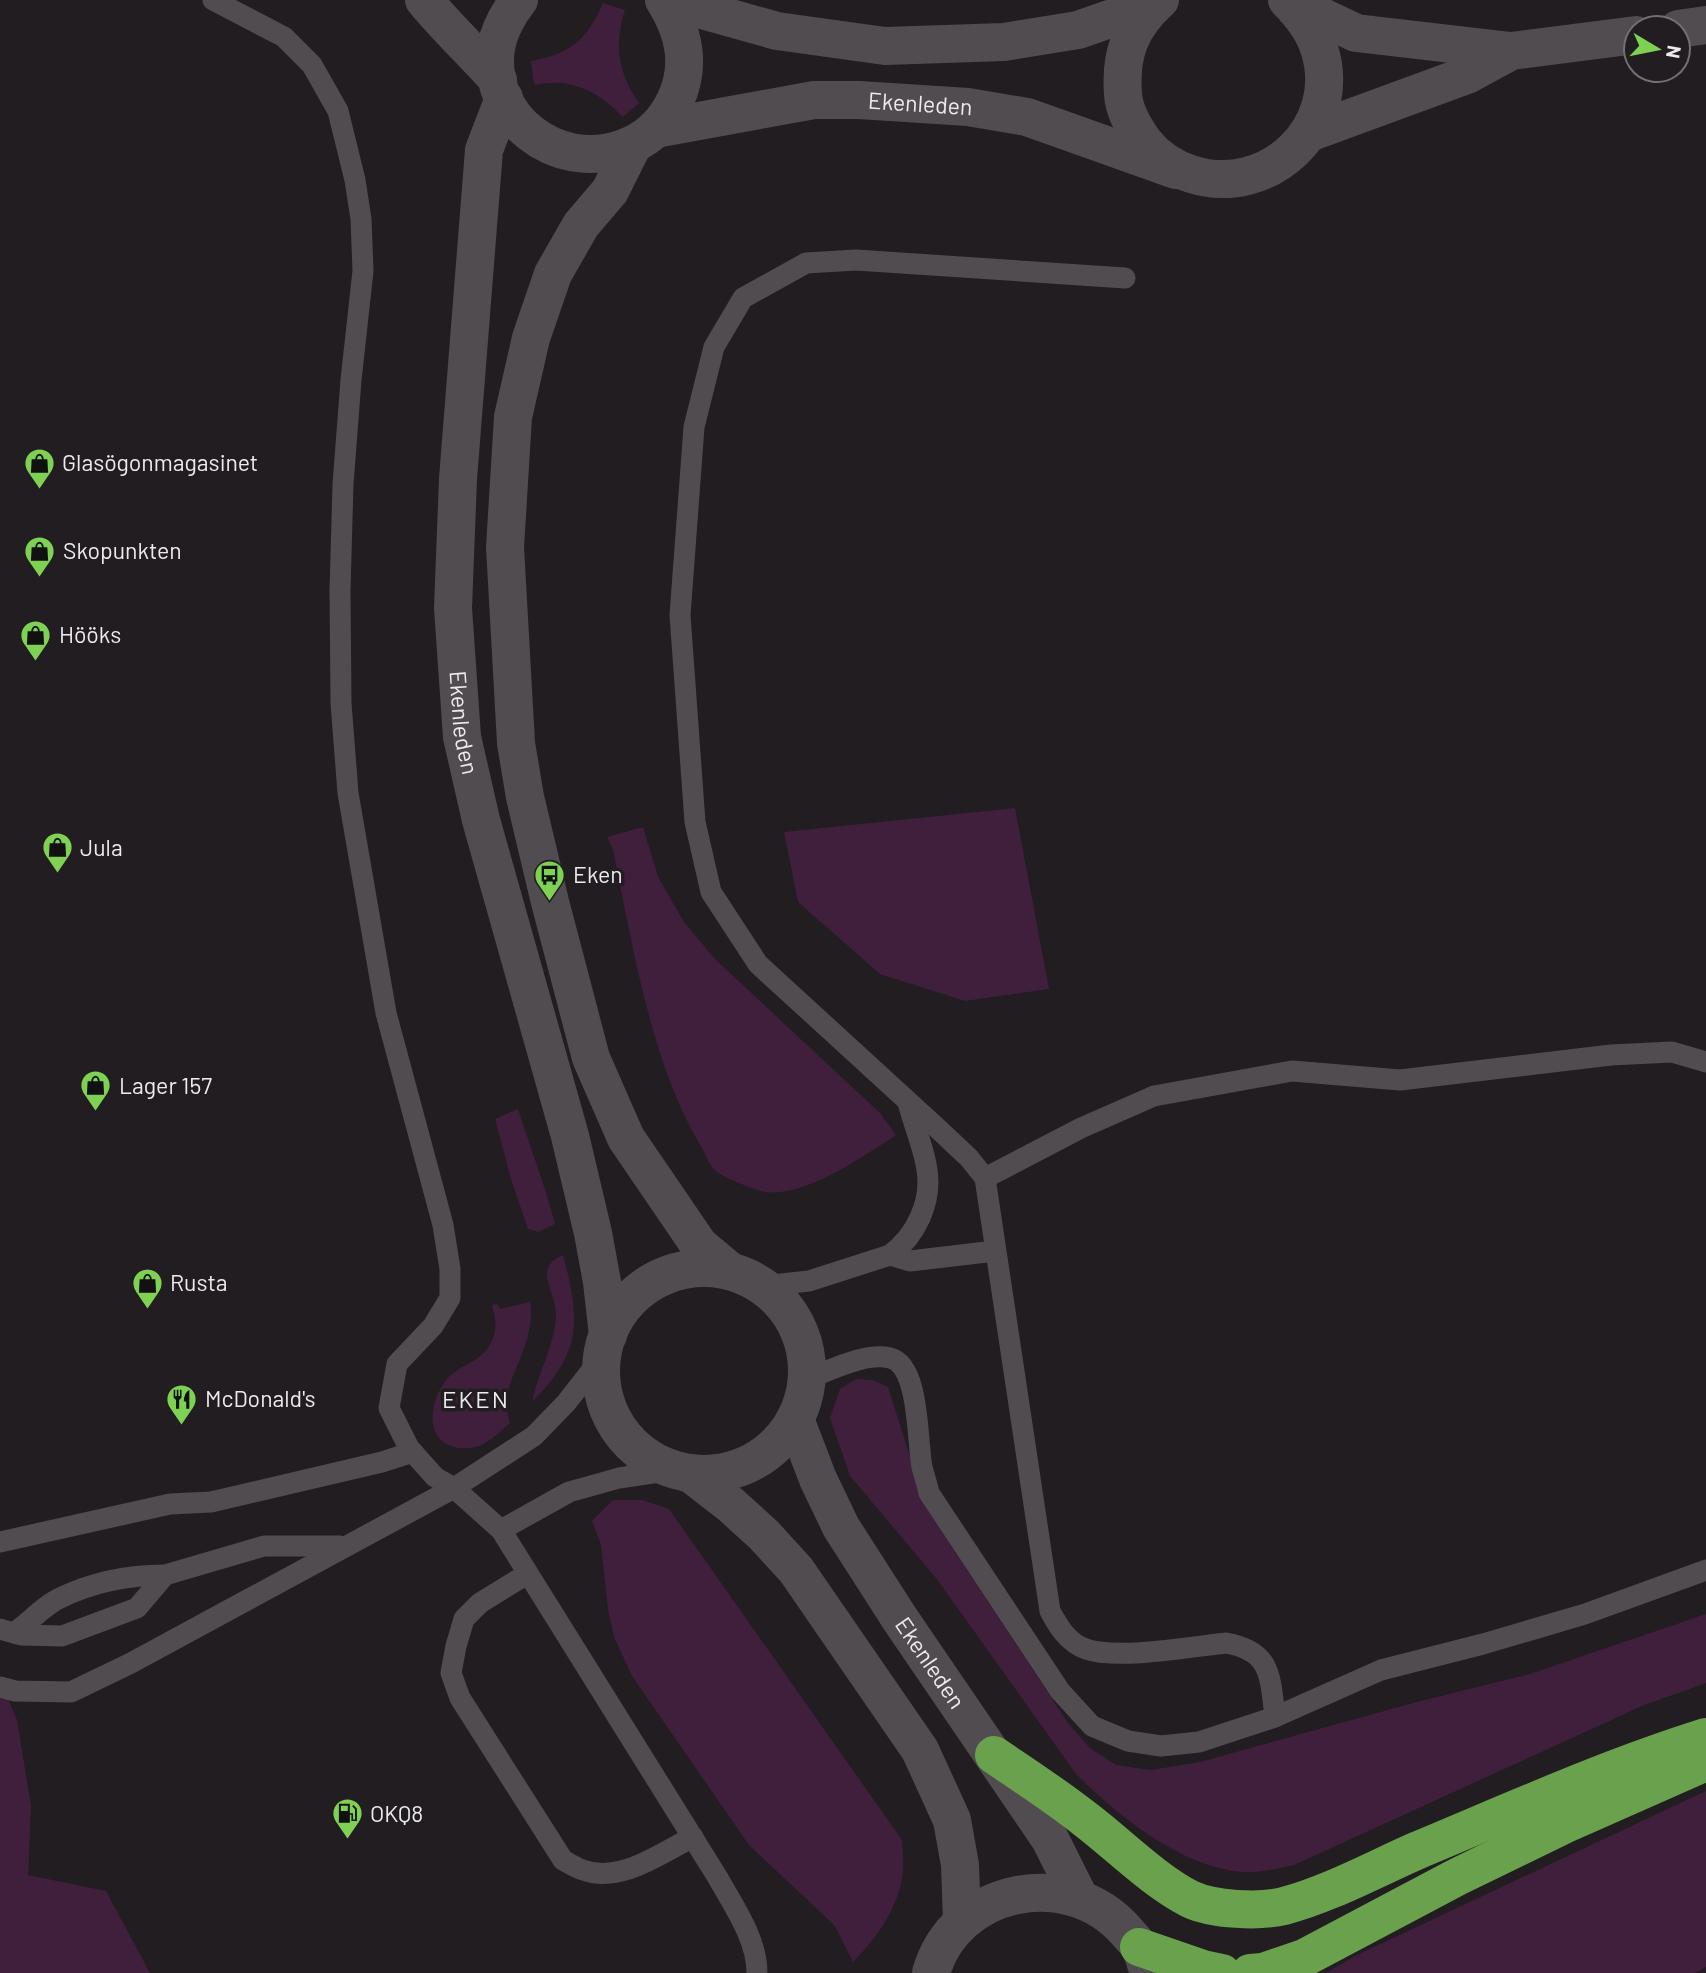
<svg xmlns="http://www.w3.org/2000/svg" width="1706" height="1973" font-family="Barlow,sans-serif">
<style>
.green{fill:#3f1f3c}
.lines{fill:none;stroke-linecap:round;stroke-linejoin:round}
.service{stroke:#514c50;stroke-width:21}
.minor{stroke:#514c50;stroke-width:38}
.tertiary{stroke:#514c50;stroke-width:38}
.motorway{stroke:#69a14d;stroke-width:38}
.labels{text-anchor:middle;stroke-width:7;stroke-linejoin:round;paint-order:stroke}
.street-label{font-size:23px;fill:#eeebed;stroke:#211d20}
.poi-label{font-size:23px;fill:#eeebed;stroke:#211d20;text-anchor:start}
.neighbourhood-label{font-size:24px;letter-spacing:2px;fill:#eeebed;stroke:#211d20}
</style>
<rect width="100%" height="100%" fill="#211d20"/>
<g class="green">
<path d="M603 3 625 10C614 45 618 73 639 103L623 117C598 91 570 77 534 85L531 61C570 54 587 40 603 3Z"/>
<polygon points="1015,808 1049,989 965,1001 880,974 798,902 784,832"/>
<path d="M643 827 658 877 684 922 715 959 880 1113 896 1135C864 1156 806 1197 766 1192 757 1191 724 1178 717 1172 711 1168 706 1156 703 1150 651 1065 633 947 613 850L607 837Z"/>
<path d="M518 1109C530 1147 545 1185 555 1224L538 1232 528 1229 511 1179 495 1119Z"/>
<path d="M563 1255C580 1319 583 1352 532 1402 538 1373 554 1347 556 1317 557 1290 531 1269 563 1255Z"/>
<path d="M530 1302C538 1349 495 1383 510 1423 498 1433 486 1447 469 1448 425 1451 425 1406 447 1379 459 1365 479 1363 489 1346 498 1332 496 1321 492 1305L497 1304 500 1309Z"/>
<path d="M856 1379 873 1380 888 1387 926 1507 1068 1723 1090 1748 1116 1765 1151 1770 1200 1762 1413 1703 1530 1674 1706 1614V1683L1642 1706 1294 1865C1278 1868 1258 1874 1241 1872 1180 1866 1118 1816 1076 1774L936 1578 850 1476 830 1418 840 1389Z"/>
<path d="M613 1500H643L669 1509 902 1840C902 1850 904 1862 903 1873 898 1908 878 1937 853 1962L835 1926 749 1845 632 1676 614 1637 608 1609 601 1545 592 1521Z"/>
<polygon points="0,1681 17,1720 31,1806 28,1875 106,1891 150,1973 0,1973"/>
<polygon points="1706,1791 1706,1967 1695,1973 1326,1973 1355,1956"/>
</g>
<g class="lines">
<g class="service">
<path d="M213 0 284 37 312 65 338 111 355 180 361 219 363 271 351 380 343 484 340 591 341 703 348 793 386 1013 443 1225 450 1269V1298L433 1326 397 1364 389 1408 409 1448 435 1477 454 1488 501 1530 718 1878C734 1907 757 1939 757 1973"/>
<path d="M1125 278 856 260 806 263 743 298 714 347 694 427 680 615 695 822 711 892 758 964 935 1126 969 1158 985 1178 1050 1611C1058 1626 1068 1643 1086 1649 1117 1660 1191 1647 1226 1643 1272 1651 1270 1677 1275 1717"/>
<polyline points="985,1178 1081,1128 1154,1096 1292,1071 1400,1080 1611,1055 1672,1052 1706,1062"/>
<polyline points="890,1255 910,1261 995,1251"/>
<path d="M762 1286 809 1281 890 1255C916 1236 932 1202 927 1170 924 1147 913 1124 908 1102"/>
<path d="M807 1379C831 1370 865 1352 890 1358 920 1365 917 1442 922 1467 924 1475 927 1484 929 1493L1060 1691 1092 1726 1128 1741 1161 1746 1199 1742 1275 1717 1381 1670 1483 1644 1585 1614 1706 1570"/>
<polyline points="501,1530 569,1492 619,1478 673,1470"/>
<polyline points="0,1542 170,1504 211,1502 382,1462 413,1452"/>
<path d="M527 1574 480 1603 464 1619 456 1646 451 1673 460 1698 563 1860C569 1863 576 1868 583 1870 620 1884 661 1853 693 1837"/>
<polyline points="0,1629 21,1635 62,1636 137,1608 165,1575 264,1546 340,1546"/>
<path d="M14 1633C28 1623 44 1606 58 1599 92 1582 127 1575 165 1575"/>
<polyline points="0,1687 15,1691 71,1692 131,1663 454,1488 534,1436 566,1403 602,1357"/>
</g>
<path class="minor" d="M424 0C447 28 474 53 498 80"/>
<g class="tertiary">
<path d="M519 0C508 14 499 30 496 48 486 118 556 171 621 149 646 141 664 124 675 101 692 65 684 32 664 0"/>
<polyline points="666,0 777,31 885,46 1004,42 1078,30 1118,16 1153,0"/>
<path d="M1160 0C1130 27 1120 54 1123 94 1124 111 1134 128 1144 142 1156 157 1172 168 1191 174 1268 199 1345 127 1319 48 1313 29 1301 14 1287 0"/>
<polyline points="1289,1 1356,33 1511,51 1636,35"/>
<polyline points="1678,29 1706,25"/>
<path id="s1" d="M504 98 484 150 458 479 453 608 462 737 481 820 570 1136 593 1233 602 1282 608 1335"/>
<path id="s2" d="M655 129 814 100H859L968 107 1027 117 1176 170"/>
<polyline points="1309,133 1467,75 1511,51"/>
<polyline points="633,145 610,191 581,225 553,274 531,338 513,417 505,547 516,743 525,797 550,902 591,1058 626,1138 699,1245 730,1271"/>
<circle cx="704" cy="1371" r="103"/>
<path id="s3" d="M795 1419 818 1479 841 1527 900 1619 1050 1839 1080 1899"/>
<polyline points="691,1474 731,1505 764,1535 796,1570 920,1750 952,1820 960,1865 962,1921"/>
<path d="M931 1973C955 1888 1068 1865 1126 1931 1130 1936 1137 1942 1140 1948 1144 1955 1146 1965 1149 1973"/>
</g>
<g class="motorway">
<path d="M994 1755C1025 1776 1056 1796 1085 1819 1118 1844 1153 1880 1190 1899 1213 1910 1260 1912 1284 1906 1329 1894 1373 1870 1416 1851 1512 1811 1607 1768 1706 1737"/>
<polyline points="1139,1947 1203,1969 1222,1973"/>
<polyline points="1250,1973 1263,1972 1304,1958 1457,1877 1570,1822 1706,1762"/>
</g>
</g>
<defs>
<symbol id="shop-pin" viewBox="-11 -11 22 30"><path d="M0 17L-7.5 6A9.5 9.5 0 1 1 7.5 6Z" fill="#7ed153" stroke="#211d20"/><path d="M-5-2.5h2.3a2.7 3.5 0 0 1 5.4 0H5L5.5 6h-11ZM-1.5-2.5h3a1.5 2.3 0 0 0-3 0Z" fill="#111"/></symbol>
<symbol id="bus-pin" viewBox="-11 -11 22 30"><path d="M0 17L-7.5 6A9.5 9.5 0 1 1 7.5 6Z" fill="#7ed153" stroke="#211d20"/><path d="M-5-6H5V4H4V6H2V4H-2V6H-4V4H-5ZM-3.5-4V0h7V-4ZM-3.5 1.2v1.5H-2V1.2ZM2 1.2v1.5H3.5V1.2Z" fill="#111"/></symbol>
<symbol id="restaurant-pin" viewBox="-11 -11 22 30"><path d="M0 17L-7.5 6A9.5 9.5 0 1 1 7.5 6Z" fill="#7ed153" stroke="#211d20"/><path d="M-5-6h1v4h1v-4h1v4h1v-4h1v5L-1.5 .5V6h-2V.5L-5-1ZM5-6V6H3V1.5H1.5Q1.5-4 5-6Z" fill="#111"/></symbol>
<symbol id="fuel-pin" viewBox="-11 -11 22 30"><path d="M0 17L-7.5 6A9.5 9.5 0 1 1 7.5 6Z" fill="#7ed153" stroke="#211d20"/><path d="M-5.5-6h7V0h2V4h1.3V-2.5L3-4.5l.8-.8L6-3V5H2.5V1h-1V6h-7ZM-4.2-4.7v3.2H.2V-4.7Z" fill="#111"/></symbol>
</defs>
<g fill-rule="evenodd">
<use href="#shop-pin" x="22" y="446" width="35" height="47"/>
<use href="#shop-pin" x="22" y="534" width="35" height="47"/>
<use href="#shop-pin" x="18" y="618" width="35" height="47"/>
<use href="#shop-pin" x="40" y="830" width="35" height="47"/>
<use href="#bus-pin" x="532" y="858" width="35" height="47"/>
<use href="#shop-pin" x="78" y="1068" width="35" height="47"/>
<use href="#shop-pin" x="130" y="1266" width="35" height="47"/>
<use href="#restaurant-pin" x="164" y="1382" width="35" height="47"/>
<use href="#fuel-pin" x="330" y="1796" width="35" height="47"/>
</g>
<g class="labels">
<g class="street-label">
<text dy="8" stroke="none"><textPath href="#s2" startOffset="268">Ekenleden</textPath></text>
<text dy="8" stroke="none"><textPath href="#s1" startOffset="630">Ekenleden</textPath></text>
<text dy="8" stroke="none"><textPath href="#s3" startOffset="280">Ekenleden</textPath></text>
</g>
<g class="poi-label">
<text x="62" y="471">Glasögonmagasinet</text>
<text x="63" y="559">Skopunkten</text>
<text x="59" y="643">Hööks</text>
<text x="80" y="856">Jula</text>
<text x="573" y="883">Eken</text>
<text x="119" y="1094">Lager 157</text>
<text x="170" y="1291">Rusta</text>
<text x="205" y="1407">McDonald's</text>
<text x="370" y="1822">OKQ8</text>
</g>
<g class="neighbourhood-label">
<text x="476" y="1408">EKEN</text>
</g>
</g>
<g transform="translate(1657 49) rotate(100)"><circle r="33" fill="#211d20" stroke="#736f72" stroke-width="2"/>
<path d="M0-5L12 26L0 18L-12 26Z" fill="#7ed153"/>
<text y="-10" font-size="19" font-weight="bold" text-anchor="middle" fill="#eeebed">N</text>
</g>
</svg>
